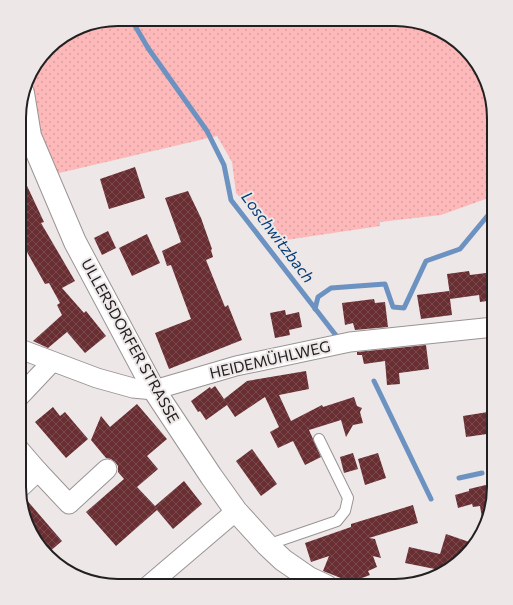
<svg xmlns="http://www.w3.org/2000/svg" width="513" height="605" font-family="Commissioner,sans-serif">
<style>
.grass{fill:url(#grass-dots)}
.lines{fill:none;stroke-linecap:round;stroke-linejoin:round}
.stream{stroke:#6c92c1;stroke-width:5}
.building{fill:url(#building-cross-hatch)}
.service-casing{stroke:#9a9494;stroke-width:12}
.minor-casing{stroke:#9a9494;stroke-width:21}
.secondary-casing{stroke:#9a9494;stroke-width:24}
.service{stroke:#fff;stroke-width:10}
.minor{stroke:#fff;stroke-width:19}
.secondary{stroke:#fff;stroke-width:22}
.labels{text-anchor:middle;stroke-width:4;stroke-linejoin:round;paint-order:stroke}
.street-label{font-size:15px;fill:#222020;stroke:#ede7e7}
.water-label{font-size:16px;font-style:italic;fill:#043c76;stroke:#ede7e7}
.rim{fill:none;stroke:#222020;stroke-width:2}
</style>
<defs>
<pattern id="grass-dots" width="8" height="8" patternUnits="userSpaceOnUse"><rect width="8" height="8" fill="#fdb9ba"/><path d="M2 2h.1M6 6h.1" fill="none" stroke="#d99fa0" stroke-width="1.8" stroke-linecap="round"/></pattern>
<pattern id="building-cross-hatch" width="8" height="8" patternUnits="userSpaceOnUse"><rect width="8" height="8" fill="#682e32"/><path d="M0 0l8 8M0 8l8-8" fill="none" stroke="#794a4e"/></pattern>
</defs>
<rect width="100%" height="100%" fill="#ede7e7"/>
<polygon class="grass" points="408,20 450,36 481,68 494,118 494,196 441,215 380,222 380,226 279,241 265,230 255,213 236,193 232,162 217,136 55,174 43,146 35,112 31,73 32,68 53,43 86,24"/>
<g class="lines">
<g class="stream">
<polyline points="134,24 148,48 207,131 224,165 231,200 338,338"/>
<polyline points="315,309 318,297 331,288 385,284 393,307 404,308 426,261 460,249 494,208"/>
<polyline points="374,381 431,499"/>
<polyline points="459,478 482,473"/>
</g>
</g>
<g class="building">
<polygon points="135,167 145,198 109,209 100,179"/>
<polygon points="21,173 44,222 41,223 75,281 62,288 84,313 86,311 106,336 85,353 67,332 48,348 33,341 62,315 57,305 60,303 49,283 45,284 23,245 26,243 20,231"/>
<polygon points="188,191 201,218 212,249 211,250 213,257 206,260 225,307 228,305 242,340 169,369 155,333 191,319 171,265 167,266 162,251 181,242 165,198"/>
<polygon points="108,231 116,248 102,255 94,238"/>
<polygon points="147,234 160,263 132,276 119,248"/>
<polygon points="469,271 470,275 494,272 494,300 480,302 479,295 450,299 452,315 421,319 417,295 449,291 450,295 447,274"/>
<polygon points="374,299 375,303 385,302 388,327 355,330 353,323 345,325 342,303"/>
<polygon points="285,310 286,315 299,312 302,327 289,330 290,335 275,338 270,313"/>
<polygon points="426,345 429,369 399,373 400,384 387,385 385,361 364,364 362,355 357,355 357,352"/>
<polygon points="306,371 309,389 279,395 291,421 322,405 323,407 354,397 357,406 362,408 360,412 363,423 353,425 346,437 341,420 309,430 321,457 305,465 293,441 278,448 270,432 279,427 265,397 235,417 227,405 206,420 200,411 198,412 191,401 210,387 211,389 215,386 224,399 247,381"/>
<polygon points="137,404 167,439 147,456 158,469 137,487 155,506 184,481 202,504 173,529 157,510 116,546 86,512 124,479 118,472 118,466 115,462 111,459 106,458 91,440 101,416 110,427"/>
<polygon points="53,407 60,416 65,412 88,439 66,458 35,422"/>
<polygon points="494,411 494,433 466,437 463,416"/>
<polygon points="252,449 277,484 261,496 236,461"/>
<polygon points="353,453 358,469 344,473 340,457"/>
<polygon points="378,453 386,478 365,485 358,459"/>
<polygon points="494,483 494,494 483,524 480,506 473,507 472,504 458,508 455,495 469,491 469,489"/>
<polygon points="25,498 62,541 49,552 40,542 38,543 32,537 22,499"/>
<polygon points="413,505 418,523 369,538 375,539 381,558 373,556 377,567 368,571 370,575 351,582 323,571 329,556 311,562 305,543 351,527 351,524"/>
<polygon points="446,534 475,544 445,573 433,576 435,569 405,563 409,547 440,554"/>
</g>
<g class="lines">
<defs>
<polyline id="service" points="267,545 337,521 345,511 348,498 319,439"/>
<g id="minor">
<polyline points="20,349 97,378 133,388 154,390 236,366 350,342 494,327"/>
<polyline points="19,397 52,362"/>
<polyline points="19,449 38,471 19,489"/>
<polyline points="38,471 69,504 107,469"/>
<polyline points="148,586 236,511"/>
</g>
<polyline id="secondary" points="23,93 30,136 75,242 154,390 211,476 236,511 267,545 283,560 309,578 326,586"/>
</defs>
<use href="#service" class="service-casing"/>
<use href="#minor" class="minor-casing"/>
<use href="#secondary" class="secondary-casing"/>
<use href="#service" class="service"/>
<use href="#minor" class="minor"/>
<use href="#secondary" class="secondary"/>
</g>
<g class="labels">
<g class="street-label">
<text transform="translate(130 341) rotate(61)" y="5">ULLERSDORFER STRASSE</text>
<text transform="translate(270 360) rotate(-13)" y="5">HEIDEMÜHLWEG</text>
</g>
<g class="water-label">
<text transform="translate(278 237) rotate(53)" y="6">Loschwitzbach</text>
</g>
</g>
<path d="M0 0H513V605H0ZM118 26H395A92 92 0 0 1 487 118V487A92 92 0 0 1 395 579H118A92 92 0 0 1 26 487V118A92 92 0 0 1 118 26Z" fill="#ede7e7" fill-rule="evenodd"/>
<path class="rim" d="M118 26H395A92 92 0 0 1 487 118V487A92 92 0 0 1 395 579H118A92 92 0 0 1 26 487V118A92 92 0 0 1 118 26Z"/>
</svg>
